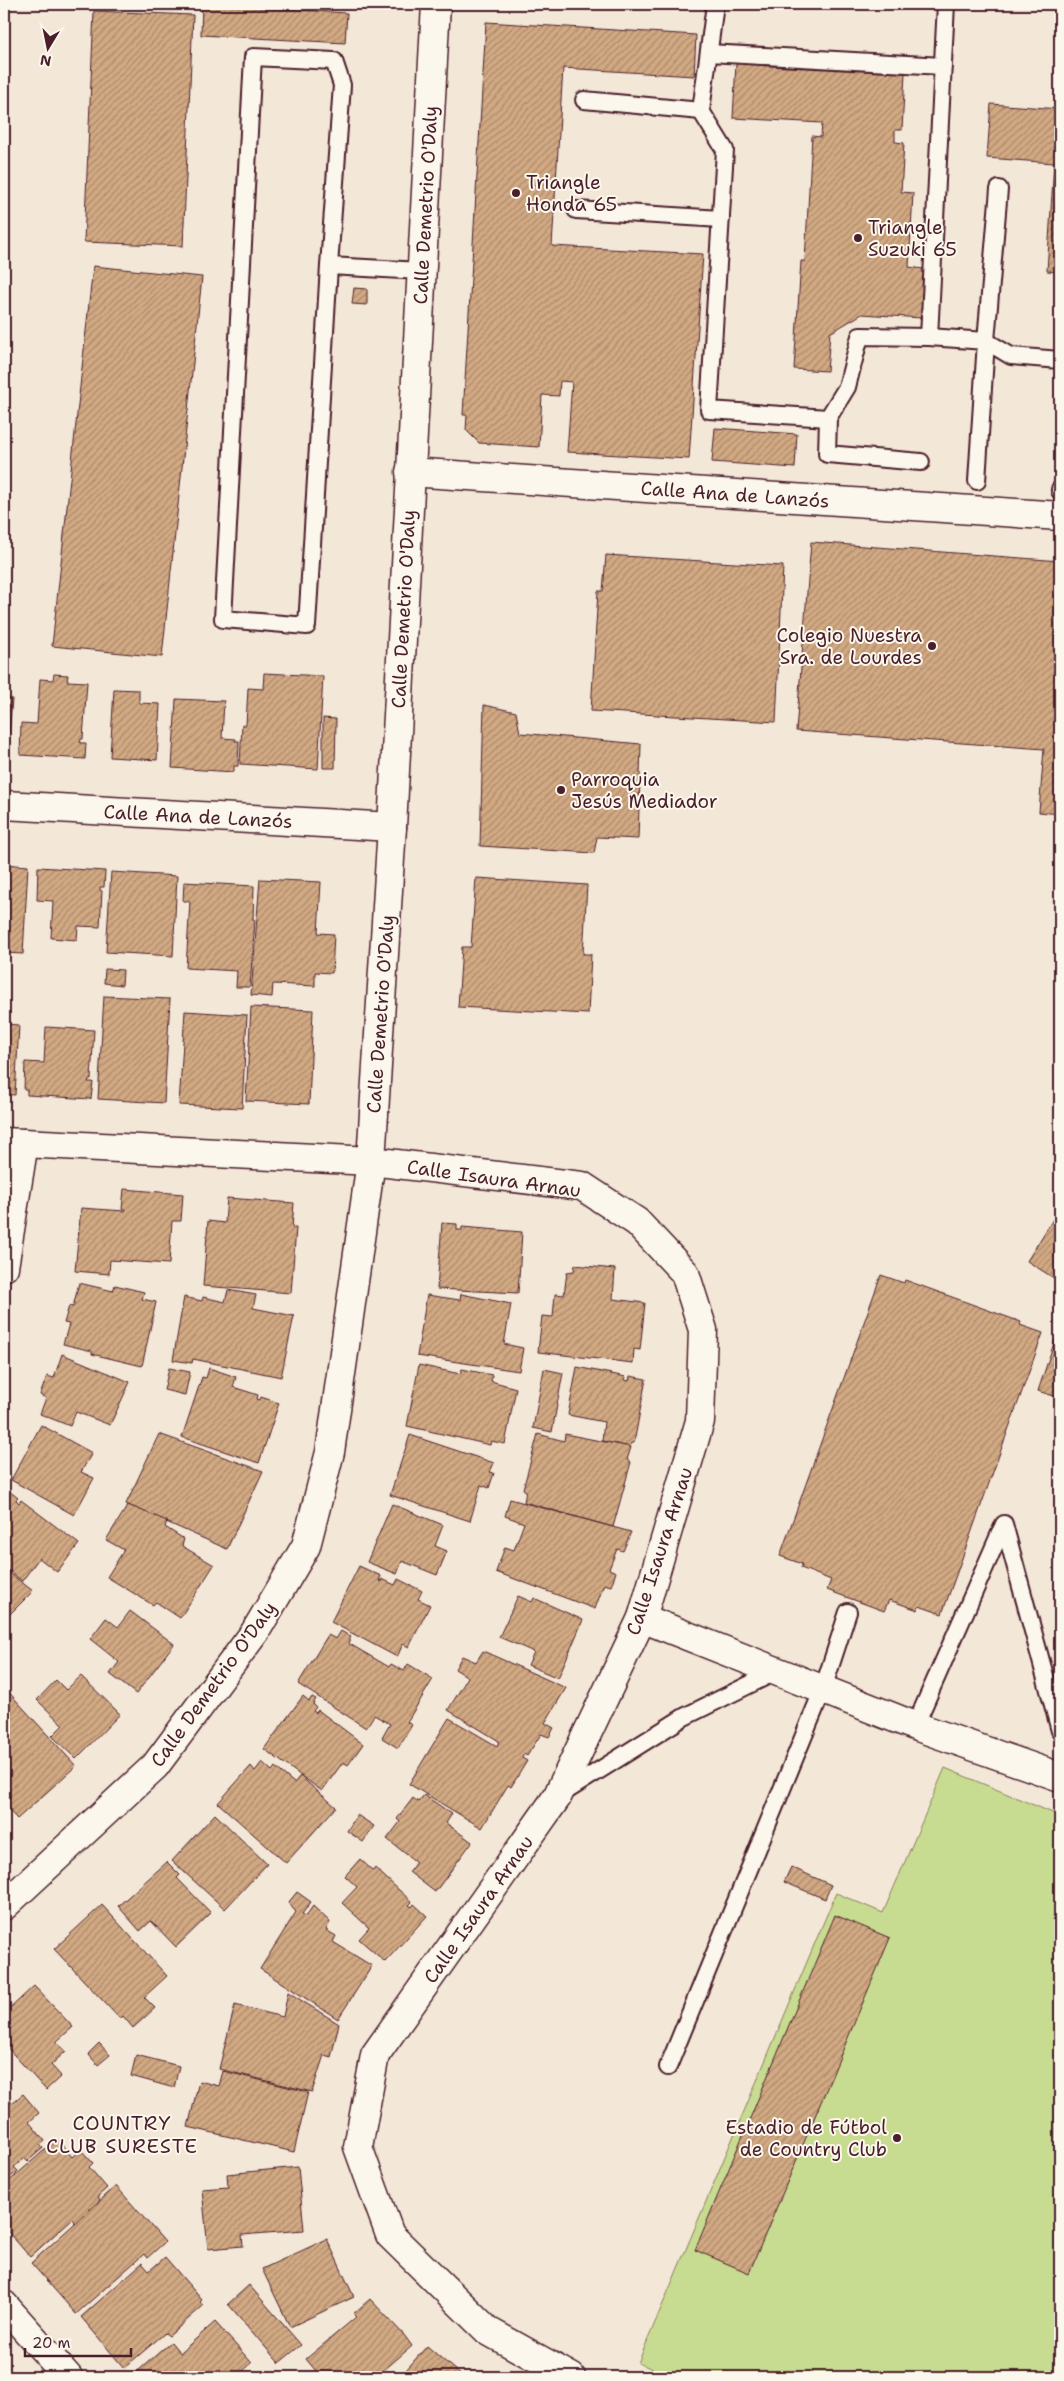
<svg xmlns="http://www.w3.org/2000/svg" width="1064" height="2381" font-family="'Shantell Sans',sans-serif">
<style>
.green{fill:#c8dc91;stroke:#897e5e}
.building{fill:url(#building-hatch);stroke:#4a1f2b}
.lines{fill:none;stroke-linecap:round;stroke-linejoin:round}
.lane-casing{stroke:#4a1f2b;stroke-width:20}
.street-casing{stroke:#4a1f2b;stroke-width:31}
.lane{stroke:#fbf7ec;stroke-width:16}
.street{stroke:#fbf7ec;stroke-width:28}
.poi-dot{fill:#4a1f2b;stroke:#fbf7ec;stroke-width:2}
.labels{text-anchor:middle;stroke-width:4;stroke-linejoin:round;paint-order:stroke}
.poi-label{font-size:19px;fill:#4a1f2b;stroke:#fbf7ec;text-anchor:start}
.street-label{font-size:19px;fill:#4a1f2b;stroke:#fbf7ec}
.neighbourhood-label{font-size:20px;letter-spacing:1px;fill:#4a1f2b;stroke:#fbf7ec}
</style>
<defs>
<pattern id="building-hatch" width="6" height="6" patternUnits="userSpaceOnUse" patternTransform="scale(1.25)"><rect width="6" height="6" fill="#d1a983"/><path d="M-1 1l2-2M0 6l6-6M5 7l2-2" fill="none" stroke="#ac896b"/></pattern>
</defs>
<rect width="100%" height="100%" fill="#f3e7d7"/>
<filter id="ink" filterUnits="userSpaceOnUse"><feTurbulence type="fractalNoise" baseFrequency=".02" numOctaves="2"/><feDisplacementMap in="SourceGraphic" scale="10" xChannelSelector="R" yChannelSelector="G"/><feConvolveMatrix kernelMatrix="1 2 1 2 8 2 1 2 1" color-interpolation-filters="sRGB"/></filter>
<g filter="url(#ink)">
<polygon class="green" points="945,1768 1060,1816 1060,2377 673,2377 638,2363 836,1893 883,1913"/>
<g class="building">
<polygon points="202,4 347,13 345,43 201,35"/>
<polygon points="94,11 193,15 183,246 84,242"/>
<polygon points="486,22 696,35 694,76 563,68 552,246 703,254 689,459 567,452 572,382 560,381 559,396 542,395 539,447 479,443 466,430 467,415 463,415"/>
<polygon points="736,63 905,73 902,130 895,130 895,142 904,143 901,192 913,193 909,267 924,269 922,318 862,314 830,333 827,371 794,369 801,261 805,261 812,136 821,137 822,123 733,118"/>
<polygon points="991,104 1060,109 1060,272 1047,271 1054,163 987,158"/>
<polygon points="93,266 202,277 162,657 52,646"/>
<polygon points="354,288 367,289 367,305 352,304"/>
<polygon points="715,428 797,434 795,468 712,462"/>
<polygon points="811,542 1060,561 1060,814 1039,812 1044,749 796,731"/>
<polygon points="606,555 783,566 776,722 591,711 598,591 603,591"/>
<polygon points="264,673 323,676 318,769 240,764 242,725 246,725 248,688 263,689"/>
<polygon points="54,674 68,675 67,681 87,682 83,739 81,739 80,743 86,743 85,759 20,755 21,723 37,724 40,679 53,680"/>
<polygon points="114,689 139,690 139,703 160,704 157,760 110,757"/>
<polygon points="4,698 12,699 9,735 6,735 6,739 9,738 8,755 4,755"/>
<polygon points="176,699 224,701 222,738 236,739 235,741 239,741 238,766 234,766 234,772 172,768"/>
<polygon points="484,705 516,712 520,733 641,744 638,839 597,837 594,853 480,846"/>
<polygon points="323,718 336,719 335,768 323,768"/>
<polygon points="4,864 28,866 23,954 4,953"/>
<polygon points="38,867 105,871 104,887 100,887 100,890 102,891 100,927 78,926 77,940 51,938 53,901 37,900"/>
<polygon points="111,872 177,876 173,956 106,952"/>
<polygon points="476,878 587,885 583,954 591,954 588,1014 458,1007 462,947 471,947"/>
<polygon points="260,879 321,882 318,933 334,934 332,973 315,972 315,986 273,984 272,997 251,995"/>
<polygon points="184,882 254,886 253,920 255,920 250,987 236,987 237,971 186,968 190,901 183,901"/>
<polygon points="105,969 123,970 122,985 104,983"/>
<polygon points="104,996 170,999 164,1103 98,1099"/>
<polygon points="251,1007 313,1010 309,1104 246,1101"/>
<polygon points="185,1011 247,1015 242,1108 179,1105"/>
<polygon points="4,1024 19,1025 15,1095 4,1094"/>
<polygon points="46,1027 94,1030 91,1079 89,1079 88,1082 93,1082 91,1099 27,1095 27,1090 24,1090 25,1062 44,1063"/>
<polygon points="124,1189 183,1194 181,1221 172,1221 169,1264 110,1260 109,1274 75,1271 81,1208 125,1211 126,1209 122,1209"/>
<polygon points="227,1198 294,1203 292,1228 296,1228 291,1293 203,1286 208,1221 225,1223"/>
<polygon points="1060,1208 1060,1282 1027,1261"/>
<polygon points="442,1223 457,1224 457,1230 462,1230 462,1227 522,1232 518,1293 437,1289"/>
<polygon points="575,1265 615,1269 613,1299 645,1303 640,1350 634,1349 633,1363 538,1352 542,1316 553,1317 555,1294 564,1295 567,1272 574,1271"/>
<polygon points="881,1275 904,1283 905,1280 1021,1322 1020,1325 1043,1333 942,1614 919,1606 918,1610 889,1600 884,1611 827,1590 831,1580 801,1568 802,1564 780,1556"/>
<polygon points="79,1283 113,1291 115,1285 144,1292 142,1299 156,1302 142,1366 92,1354 92,1351 63,1344 69,1324 64,1323 69,1306 73,1307"/>
<polygon points="228,1290 256,1295 253,1308 294,1316 281,1377 193,1359 192,1363 173,1360 184,1297 202,1301 203,1297 225,1302"/>
<polygon points="461,1294 511,1304 504,1344 523,1348 519,1371 417,1356 427,1295 460,1300"/>
<polygon points="1055,1340 1060,1341 1060,1398 1038,1391"/>
<polygon points="62,1354 130,1382 110,1425 76,1412 70,1426 40,1414 46,1398 40,1395 47,1376 54,1378"/>
<polygon points="419,1365 460,1374 462,1369 492,1375 491,1381 516,1388 505,1444 491,1441 490,1445 407,1426"/>
<polygon points="577,1367 626,1377 625,1380 629,1381 630,1376 646,1379 634,1443 631,1443 630,1447 602,1441 604,1422 568,1415"/>
<polygon points="169,1368 190,1372 185,1395 164,1390"/>
<polygon points="209,1368 236,1377 233,1387 258,1395 257,1399 260,1400 261,1397 279,1403 259,1463 182,1437 202,1377 206,1378"/>
<polygon points="544,1369 563,1373 552,1432 533,1428"/>
<polygon points="41,1425 92,1453 81,1472 94,1478 74,1515 11,1480"/>
<polygon points="159,1434 263,1471 227,1549 126,1504"/>
<polygon points="538,1434 564,1441 565,1434 631,1447 627,1460 631,1462 613,1527 524,1502 526,1491 523,1489"/>
<polygon points="410,1435 494,1463 490,1472 494,1473 489,1488 481,1485 470,1521 390,1495"/>
<polygon points="4,1487 18,1498 16,1500 19,1503 21,1500 79,1544 57,1572 39,1558 22,1581 4,1567"/>
<polygon points="510,1499 631,1532 623,1551 617,1549 609,1569 616,1572 611,1586 604,1584 595,1609 496,1572 505,1547 514,1550 524,1523 505,1516"/>
<polygon points="392,1504 443,1525 435,1546 447,1551 437,1575 402,1561 397,1574 367,1562"/>
<polygon points="128,1505 167,1521 165,1527 184,1539 182,1546 214,1565 180,1618 156,1602 153,1605 107,1577 124,1550 106,1540"/>
<polygon points="359,1566 381,1576 379,1581 381,1582 382,1579 395,1585 398,1579 422,1591 418,1599 430,1605 409,1647 403,1644 397,1657 331,1622"/>
<polygon points="4,1569 33,1591 4,1620"/>
<polygon points="518,1596 532,1602 534,1598 583,1620 558,1678 528,1665 534,1652 499,1637"/>
<polygon points="130,1611 174,1644 136,1694 110,1674 119,1662 90,1639 106,1618 118,1627"/>
<polygon points="341,1631 351,1637 348,1643 389,1667 391,1664 404,1671 408,1664 433,1679 407,1722 412,1725 398,1748 382,1738 390,1724 374,1715 366,1728 298,1684 328,1635 336,1639"/>
<polygon points="483,1651 566,1688 545,1723 554,1728 549,1737 541,1734 527,1756 524,1754 522,1758 527,1761 511,1787 508,1785 482,1828 409,1784 449,1718 497,1746 499,1741 448,1710 468,1677 455,1669 462,1656 476,1662"/>
<polygon points="81,1676 120,1714 76,1759 52,1736 63,1725 37,1700 56,1680 66,1690"/>
<polygon points="4,1687 76,1766 17,1819 4,1805"/>
<polygon points="303,1696 309,1701 312,1697 316,1699 313,1704 316,1707 313,1711 316,1713 318,1710 363,1744 348,1765 343,1762 322,1791 264,1749"/>
<polygon points="262,1762 272,1771 275,1767 294,1783 300,1776 336,1807 286,1863 218,1803 251,1766 255,1771"/>
<polygon points="424,1795 452,1814 446,1823 472,1842 435,1892 409,1872 416,1862 387,1839 400,1822 397,1819 413,1798 418,1802"/>
<polygon points="215,1814 267,1864 225,1909 172,1861"/>
<polygon points="357,1815 374,1826 363,1842 347,1831"/>
<polygon points="360,1859 373,1871 375,1868 412,1902 409,1905 412,1907 414,1904 427,1916 385,1962 359,1939 369,1928 342,1903 357,1887 345,1876"/>
<polygon points="167,1862 180,1875 177,1878 211,1913 176,1947 151,1921 140,1931 118,1906"/>
<polygon points="791,1867 831,1885 825,1899 784,1882"/>
<polygon points="297,1892 311,1902 302,1914 306,1916 313,1906 330,1922 326,1930 336,1936 333,1942 372,1966 338,2019 260,1969 296,1912 288,1903"/>
<polygon points="102,1905 167,1976 144,1997 155,2008 133,2028 123,2016 120,2019 54,1949"/>
<polygon points="835,1915 890,1938 749,2273 695,2250"/>
<polygon points="34,1986 73,2027 56,2042 66,2051 51,2065 61,2076 46,2090 4,2044 4,2014"/>
<polygon points="288,1992 339,2024 331,2057 324,2055 312,2092 219,2069 235,2005 283,2017"/>
<polygon points="99,2043 110,2055 98,2065 88,2054"/>
<polygon points="136,2055 179,2066 174,2088 131,2076"/>
<polygon points="223,2071 308,2092 294,2152 188,2127 199,2081 219,2086"/>
<polygon points="4,2093 12,2103 23,2094 39,2113 29,2122 45,2141 40,2145 43,2148 28,2161 25,2158 14,2167 18,2171 4,2182 7,2186 4,2188"/>
<polygon points="57,2139 72,2157 81,2150 93,2163 89,2167 107,2188 98,2196 100,2200 75,2223 72,2219 30,2257 4,2227 4,2190 8,2186 6,2184"/>
<polygon points="298,2167 304,2230 242,2235 243,2246 208,2249 202,2189 228,2187 227,2174"/>
<polygon points="116,2186 165,2242 147,2258 144,2254 76,2314 31,2263"/>
<polygon points="327,2239 354,2297 290,2327 262,2269"/>
<polygon points="165,2257 202,2300 200,2302 203,2306 169,2336 165,2333 124,2368 81,2317 142,2263 149,2271"/>
<polygon points="249,2285 301,2345 279,2363 228,2304"/>
<polygon points="370,2299 404,2335 412,2346 376,2377 321,2377 306,2359 356,2317 353,2314"/>
<polygon points="215,2322 252,2363 236,2377 131,2377 171,2342 180,2353"/>
<polygon points="427,2346 463,2377 400,2377"/>
<polygon points="249,2371 254,2377 242,2377"/>
</g>
<g class="lines">
<defs>
<g id="lane">
<polyline points="715,4 701,111 725,150 709,410 828,418 847,387 860,336 929,337 946,4"/>
<polyline points="709,53 943,66"/>
<polyline points="584,100 701,111"/>
<polyline points="576,210 721,219"/>
<polyline points="329,266 307,626 223,619 253,57 334,61 342,85 329,266 421,271"/>
<polyline points="929,337 986,341 999,189"/>
<polyline points="828,418 827,454 921,462"/>
<polyline points="977,481 986,341 1011,356 1060,360"/>
<polyline points="1060,491 1060,489"/>
<polyline points="915,1726 1004,1524 1060,1731"/>
<polyline points="560,1795 684,1717 777,1671"/>
<polyline points="668,2067 823,1689 848,1612"/>
</g>
<g id="street">
<polyline points="410,472 1060,516"/>
<polyline points="4,805 392,827"/>
<polyline points="4,1142 371,1161 582,1186 637,1222 685,1273 703,1330 700,1421 642,1618 557,1797 375,2055 358,2147 390,2235 488,2331 571,2377"/>
<polyline points="4,1267 24,1143"/>
<polyline points="642,1618 915,1726 1060,1777"/>
<polyline points="4,1906 155,1766 255,1632 306,1546 330,1452 371,1161 392,827 436,4"/>
<polyline points="4,2305 68,2377"/>
</g>
</defs>
<use href="#lane" class="lane-casing"/>
<use href="#street" class="street-casing"/>
<use href="#lane" class="lane"/>
<use href="#street" class="street"/>
</g>
</g>
<g class="poi-dot">
<circle cx="516" cy="193" r="5"/>
<circle cx="858" cy="238" r="5"/>
<circle cx="932" cy="646" r="5"/>
<circle cx="561" cy="790" r="5"/>
<circle cx="897" cy="2138" r="5"/>
</g>
<g class="labels">
<g class="poi-label">
<text x="526" y="189">Triangle<tspan x="526" dy="22">Honda 65</tspan></text>
<text x="868" y="234">Triangle<tspan x="868" dy="22">Suzuki 65</tspan></text>
<text x="922" y="642" text-anchor="end">Colegio Nuestra<tspan x="922" dy="22">Sra. de Lourdes</tspan></text>
<text x="571" y="786">Parroquia<tspan x="571" dy="22">Jesús Mediador</tspan></text>
<text x="887" y="2134" text-anchor="end">Estadio de Fútbol<tspan x="887" dy="22">de Country Club</tspan></text>
</g>
<g class="street-label">
<text transform="translate(425 205) rotate(-87)" y="7">Calle Demetrio O'Daly</text>
<text transform="translate(735 494) rotate(4)" y="7">Calle Ana de Lanzós</text>
<text transform="translate(403 609) rotate(-87)" y="7">Calle Demetrio O'Daly</text>
<text transform="translate(198 816) rotate(3)" y="7">Calle Ana de Lanzós</text>
<text transform="translate(380 1014) rotate(-86)" y="7">Calle Demetrio O'Daly</text>
<text transform="translate(494 1178) rotate(8)" y="7">Calle Isaura Arnau</text>
<text transform="translate(659 1551) rotate(-72)" y="7">Calle Isaura Arnau</text>
<text transform="translate(213 1684) rotate(-54)" y="7">Calle Demetrio O'Daly</text>
<text transform="translate(478 1909) rotate(-55)" y="7">Calle Isaura Arnau</text>
</g>
<g class="neighbourhood-label">
<text x="122" y="2130">COUNTRY<tspan x="122" dy="23">CLUB SURESTE</tspan></text>
</g>
</g>
<rect width="1064" height="2381" fill="none" stroke="#fbf7ec" stroke-width="20"/>
<rect x="10" y="10" width="1044" height="2361" fill="none" stroke="#4a1f2b" stroke-width="2" filter="url(#ink)"/>
<g transform="translate(48 48) rotate(190)" stroke="#fbf7ec" stroke-width="4" paint-order="stroke">
<path d="M0-4L9 19L0 12L-9 19Z" fill="#4a1f2b"/>
<text y="-8" font-size="14" font-weight="bold" text-anchor="middle" fill="#4a1f2b">N</text>
</g>
<path d="M25 2348v8h106v-8" fill="none" stroke="#4a1f2b" stroke-width="2.5"/>
<text x="32" y="2348" font-size="15" fill="#4a1f2b" stroke="#fbf7ec" stroke-width="4" paint-order="stroke">20 m</text>
</svg>
